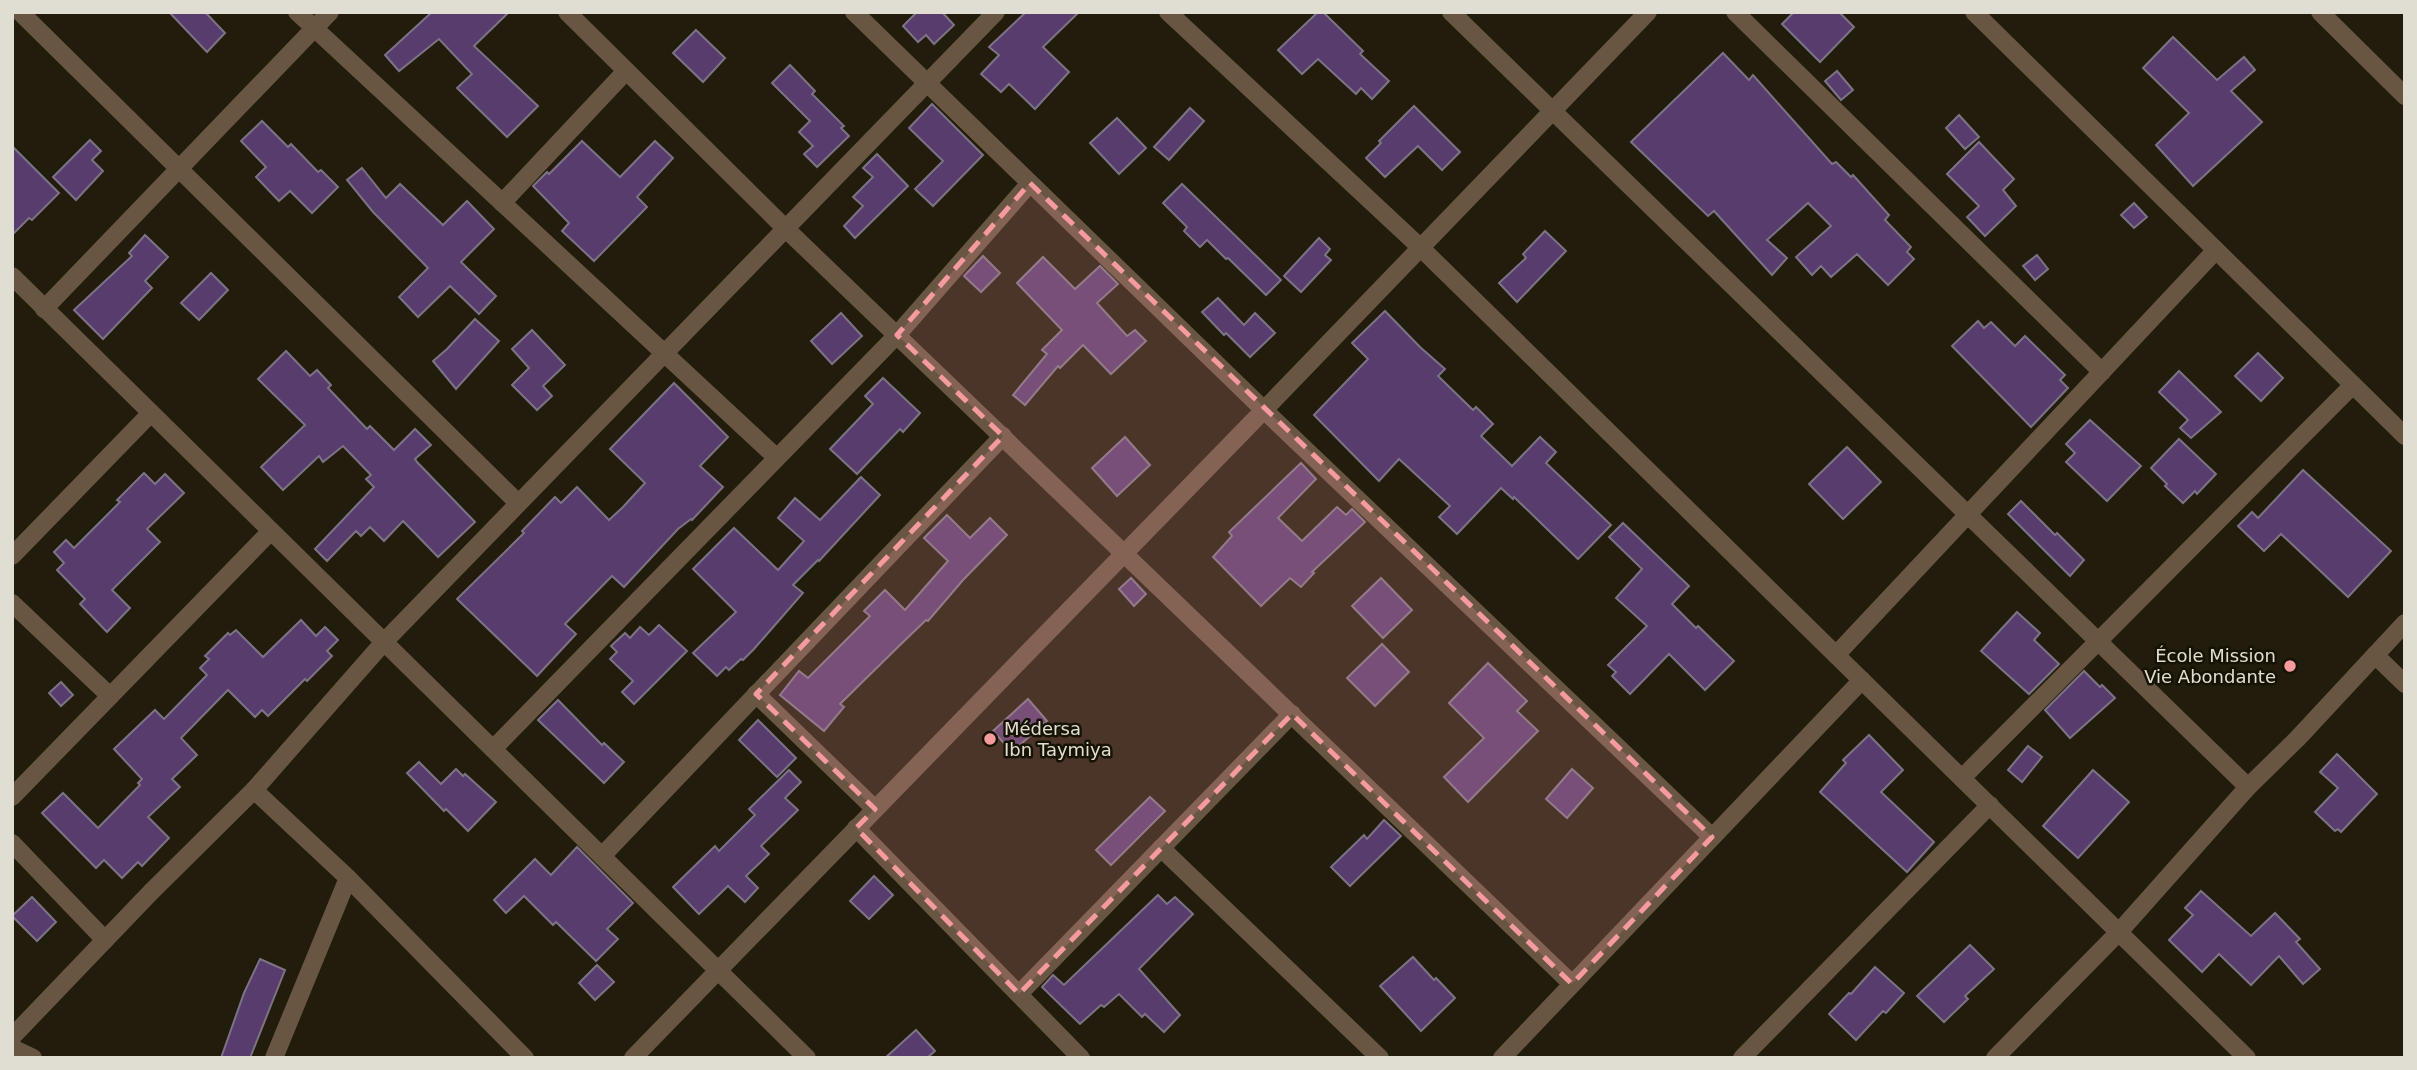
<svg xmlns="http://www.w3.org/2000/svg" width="2417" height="1070" font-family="'DejaVu Sans',sans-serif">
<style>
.building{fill:#583c6e;stroke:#7c7385;stroke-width:2}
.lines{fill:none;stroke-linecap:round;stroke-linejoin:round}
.minor{stroke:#695642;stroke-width:18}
.marked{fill:#f59b9e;fill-opacity:0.2;stroke:#f59b9e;stroke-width:5;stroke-dasharray:14 9;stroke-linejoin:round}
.poi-dot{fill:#f59b9e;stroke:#171304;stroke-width:2.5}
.labels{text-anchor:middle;stroke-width:5;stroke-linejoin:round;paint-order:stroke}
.poi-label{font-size:18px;fill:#e0ddd2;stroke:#171304;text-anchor:end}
</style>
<rect width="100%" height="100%" fill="#211c0b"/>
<g class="building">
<polygon points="169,12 205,12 225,33 207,52"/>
<polygon points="432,12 509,12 474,46 538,106 507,137 457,88 472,74 439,39 399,71 385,55"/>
<polygon points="917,12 942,12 954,25 934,44 926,35 918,42 903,26"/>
<polygon points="1026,12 1079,12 1043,47 1069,72 1035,109 1009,84 1001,92 981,74 999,55 989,47"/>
<polygon points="1318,12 1323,12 1363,51 1360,54 1389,81 1372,99 1361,88 1356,94 1318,59 1302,74 1278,50"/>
<polygon points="1794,12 1839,12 1854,27 1820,62 1782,24"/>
<polygon points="696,30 725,58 703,82 673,53"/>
<polygon points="2173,37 2217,80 2244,57 2255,70 2231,91 2262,122 2193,186 2156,145 2189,113 2143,68"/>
<polygon points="1723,53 1749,80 1753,75 1832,164 1836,162 1851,177 1853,175 1889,215 1885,220 1911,247 1907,252 1914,259 1888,285 1857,254 1831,277 1821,266 1812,275 1796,257 1831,226 1808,203 1767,240 1787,258 1772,275 1714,211 1708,216 1631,142"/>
<polygon points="790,65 815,91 812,94 844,126 841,128 849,136 817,167 804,154 813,146 799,132 810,121 772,83"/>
<polygon points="1837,71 1853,90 1841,100 1825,81"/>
<polygon points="932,104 983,155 933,206 915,189 943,161 909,128"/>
<polygon points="1414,106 1460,152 1442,170 1418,146 1385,177 1366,158 1381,143 1379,141"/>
<polygon points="1190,108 1204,121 1169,160 1154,147"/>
<polygon points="1959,115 1979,137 1965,149 1946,128"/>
<polygon points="1117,118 1146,148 1119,174 1090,143"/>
<polygon points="262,121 288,147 291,144 318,172 321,170 338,187 312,213 290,191 279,201 256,177 266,167 241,141"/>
<polygon points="90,140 101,151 92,160 103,171 76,200 53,177"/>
<polygon points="582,141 620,177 655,141 673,158 637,197 647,207 594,261 562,231 569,223 533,186 547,172 549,174"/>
<polygon points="1979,142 2014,179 2003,190 2016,206 1985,236 1967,217 1979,206 1947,174"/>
<polygon points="12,146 59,193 32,220 29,218 12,235"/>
<polygon points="877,154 908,186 855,238 844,226 863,206 853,197 873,177 863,168"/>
<polygon points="362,168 386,198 400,184 443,225 467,201 494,229 461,262 496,296 479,314 450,286 418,317 399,297 428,268 373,212 347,180"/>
<polygon points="1182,184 1281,280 1266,295 1228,258 1226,259 1207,240 1200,247 1184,231 1187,227 1163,203"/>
<polygon points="2134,203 2147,217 2134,228 2121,215"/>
<polygon points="1545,231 1566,251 1517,302 1499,283 1526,258 1523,254"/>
<polygon points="145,235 168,257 145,281 152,288 103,339 74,310 132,256 129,253"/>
<polygon points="1319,238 1330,249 1325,255 1331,260 1301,292 1284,276"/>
<polygon points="2037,255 2048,269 2035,280 2023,266"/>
<polygon points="983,256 1000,273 981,292 964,276"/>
<polygon points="1043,257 1075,289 1100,266 1118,284 1097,303 1127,336 1135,330 1146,341 1111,374 1083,345 1060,368 1058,366 1025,405 1013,395 1047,354 1042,350 1062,330 1017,283"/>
<polygon points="211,273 228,290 199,320 181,303"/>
<polygon points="1218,298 1244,325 1255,313 1275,333 1250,357 1226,333 1224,335 1202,312"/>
<polygon points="1385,311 1420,347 1445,369 1438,376 1473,410 1476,407 1493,424 1481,436 1512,466 1540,437 1556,452 1546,463 1611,525 1578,559 1514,497 1513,499 1501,488 1457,534 1439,517 1450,506 1399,459 1379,481 1314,415 1368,359 1352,343"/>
<polygon points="841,313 862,336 832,364 811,341"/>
<polygon points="475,319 499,341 456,389 433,361 447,349"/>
<polygon points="1978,321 1984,328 1991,322 2015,346 2025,336 2065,375 2060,380 2068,388 2031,427 1952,346"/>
<polygon points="532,330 565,365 543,386 552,396 537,410 512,385 529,368 512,349"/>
<polygon points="286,351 310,376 317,370 331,385 328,388 367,429 370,426 394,450 415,429 431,445 415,459 417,462 475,522 438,557 403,521 384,541 370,527 361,536 356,531 327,561 315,549 374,487 366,479 371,475 343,446 323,462 319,456 283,490 261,467 305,425 258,379"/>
<polygon points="2258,353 2283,378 2261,401 2235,376"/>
<polygon points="2179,371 2221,412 2191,438 2180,428 2188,420 2159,392"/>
<polygon points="883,378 920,413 903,432 900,429 857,474 830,449 873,404 865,396"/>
<polygon points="674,383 728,437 700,466 723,487 692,520 691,519 678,529 624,587 612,576 565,624 576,634 537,676 457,599 524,533 522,531 555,497 561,503 577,487 609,520 623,507 645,483 610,449"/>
<polygon points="2090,420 2141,466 2107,501 2066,462 2075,453 2066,444"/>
<polygon points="1125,437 1150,465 1117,496 1092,468"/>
<polygon points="2179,439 2216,474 2197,494 2195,491 2183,503 2165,486 2167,484 2151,468"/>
<polygon points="1847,447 1881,482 1843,519 1809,484"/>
<polygon points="1301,463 1316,479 1278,518 1302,541 1337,507 1346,515 1352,509 1365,522 1312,572 1314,573 1301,587 1290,578 1261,606 1213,557 1232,536 1229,532"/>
<polygon points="2303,470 2391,551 2348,597 2281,534 2264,551 2238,526 2252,512 2258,518"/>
<polygon points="144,473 155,484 165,474 184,493 147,529 160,542 112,590 130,608 107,632 80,604 85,599 57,570 64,563 54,552 66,540 74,548 120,502 117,500"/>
<polygon points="861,477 880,495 819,561 818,560 793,585 803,593 754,649 743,660 741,659 729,670 726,667 717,676 693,653 736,612 693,569 734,528 778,570 804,541 778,518 795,498 820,520"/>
<polygon points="2021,501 2055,535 2057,533 2084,560 2070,576 2008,514"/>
<polygon points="947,515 970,538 990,518 1007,535 963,580 928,621 926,620 899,646 840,704 844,707 824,731 780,695 799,671 808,678 870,616 864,611 885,590 905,610 948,561 924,538"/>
<polygon points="1623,523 1689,586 1672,604 1696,628 1698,626 1734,661 1705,690 1669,654 1630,694 1612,676 1616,672 1608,665 1647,626 1616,598 1642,569 1609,537"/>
<polygon points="1131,578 1146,594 1134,606 1119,589"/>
<polygon points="1381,578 1412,610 1383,638 1352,606"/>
<polygon points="2017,612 2040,633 2034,640 2059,664 2029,694 1981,651"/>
<polygon points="301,620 316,636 325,627 338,640 327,651 332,656 307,681 305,679 268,716 262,710 255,717 228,690 181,738 197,755 172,779 180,787 148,817 169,838 142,866 138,862 122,878 104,860 96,868 42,813 63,793 98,828 140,785 138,783 142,779 114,749 155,710 164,719 207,675 200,668 209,659 205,656 228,633 230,635 236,630 263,657"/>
<polygon points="659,625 687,651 634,704 622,692 633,681 610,659 617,652 611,646 625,633 630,638 640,627 649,635"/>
<polygon points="1382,644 1409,672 1375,706 1347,678"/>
<polygon points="1488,663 1527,701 1517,711 1538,731 1468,802 1444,777 1484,738 1449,703"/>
<polygon points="2084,671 2100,687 2102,685 2115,698 2070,738 2045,710"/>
<polygon points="61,682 73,695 61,706 49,693"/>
<polygon points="1028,699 1047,721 1012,752 993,731"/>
<polygon points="558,700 602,745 604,743 624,762 604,783 538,720"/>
<polygon points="758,720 796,758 777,777 739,740"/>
<polygon points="1869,735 1903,770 1881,792 1934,842 1907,872 1820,792 1846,763 1843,760"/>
<polygon points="2028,746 2042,757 2022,782 2008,770"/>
<polygon points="2337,754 2377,794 2341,832 2338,829 2335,831 2315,812 2338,788 2320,772"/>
<polygon points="419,762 441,784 456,769 463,776 465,774 496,802 468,831 446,809 444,811 407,773"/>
<polygon points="1572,769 1593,788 1567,818 1546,799"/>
<polygon points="789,770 801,782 785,798 798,810 761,846 769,854 746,876 758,888 745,902 728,886 699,914 673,887 715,846 719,851 755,815 749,809"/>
<polygon points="2093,770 2129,802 2078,858 2043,826"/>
<polygon points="1150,797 1165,811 1111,865 1096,850"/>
<polygon points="1384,820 1401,836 1350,886 1331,867 1364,835 1367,839"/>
<polygon points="577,847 633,903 607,929 618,939 596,961 556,922 553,925 524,896 506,913 494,900 535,859 551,875"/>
<polygon points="874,876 893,895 869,919 850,901"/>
<polygon points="2201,891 2251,936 2275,913 2300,939 2296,942 2320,969 2303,984 2279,956 2251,985 2219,954 2202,972 2169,940 2193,915 2185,908"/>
<polygon points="1158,895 1167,904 1175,897 1193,914 1139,969 1180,1015 1164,1032 1145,1014 1142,1017 1119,994 1104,1007 1101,1005 1080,1024 1042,987 1053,975 1064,985"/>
<polygon points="32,897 56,922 37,941 12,916"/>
<polygon points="1970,945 1994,969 1965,996 1968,999 1944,1022 1917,996"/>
<polygon points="1413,957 1434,980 1436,978 1455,998 1421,1031 1380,986"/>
<polygon points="260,959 285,970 250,1058 221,1058 244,993"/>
<polygon points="597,965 614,982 595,1000 579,983"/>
<polygon points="1875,967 1904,993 1886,1013 1883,1011 1856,1040 1829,1014 1849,993 1851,994"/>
<polygon points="916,1030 935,1051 927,1058 885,1058"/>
</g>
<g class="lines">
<g class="minor">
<polyline points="20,12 518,503"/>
<polyline points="297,12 776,457"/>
<polyline points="567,12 786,229 1572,984"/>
<polyline points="1168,12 1421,248 2247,1058"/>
<polyline points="1451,12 2248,787"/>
<polyline points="1648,12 1264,410 1712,837"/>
<polyline points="1735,12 2102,372"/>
<polyline points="1974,12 2405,436"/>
<polyline points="2320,12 2405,96"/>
<polyline points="502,203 626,71"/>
<polyline points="12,276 807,1058"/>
<polyline points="44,309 330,12"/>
<polyline points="12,556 151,413"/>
<polyline points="12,603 110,696"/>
<polyline points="1836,655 2216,250"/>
<polyline points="2375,655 2405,684"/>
<polyline points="756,694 875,809"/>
<polyline points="493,749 897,335 1030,183"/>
<polyline points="1962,778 2353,385"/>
<polyline points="254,790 348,878 525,1058"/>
<polyline points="12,797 271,531"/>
<polyline points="856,828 1081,1058"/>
<polyline points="12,843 105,940"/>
<polyline points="1161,848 1380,1058"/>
<polyline points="602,856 1003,436"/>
<polyline points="1019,994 1292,714"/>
<polyline points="12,1037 151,892 254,790 384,642 996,12"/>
<polyline points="12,1048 33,1058"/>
<polyline points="274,1058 348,878"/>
<polyline points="633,1058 1264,410 854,12"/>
<polyline points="1502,1058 1862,680"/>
<polyline points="1742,1058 1990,805"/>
<polyline points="1995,1058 2119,932 2248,787 2298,738 2405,623"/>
</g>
</g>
<path class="marked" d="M1030 183 1712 837 1572 984 1292 714 1019 994 856 828 875 809 756 694 1003 436 897 335Z"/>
<g class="poi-dot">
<circle cx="2290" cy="666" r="7"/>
<circle cx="990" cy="739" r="7"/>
</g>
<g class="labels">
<g class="poi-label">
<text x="2276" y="662">École Mission<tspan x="2276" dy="21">Vie Abondante</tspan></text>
<text x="1004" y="735" text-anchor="start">Médersa<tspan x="1004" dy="21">Ibn Taymiya</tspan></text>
</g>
</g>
<rect width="2417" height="1070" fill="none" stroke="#e0ddd2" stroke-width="28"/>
</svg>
